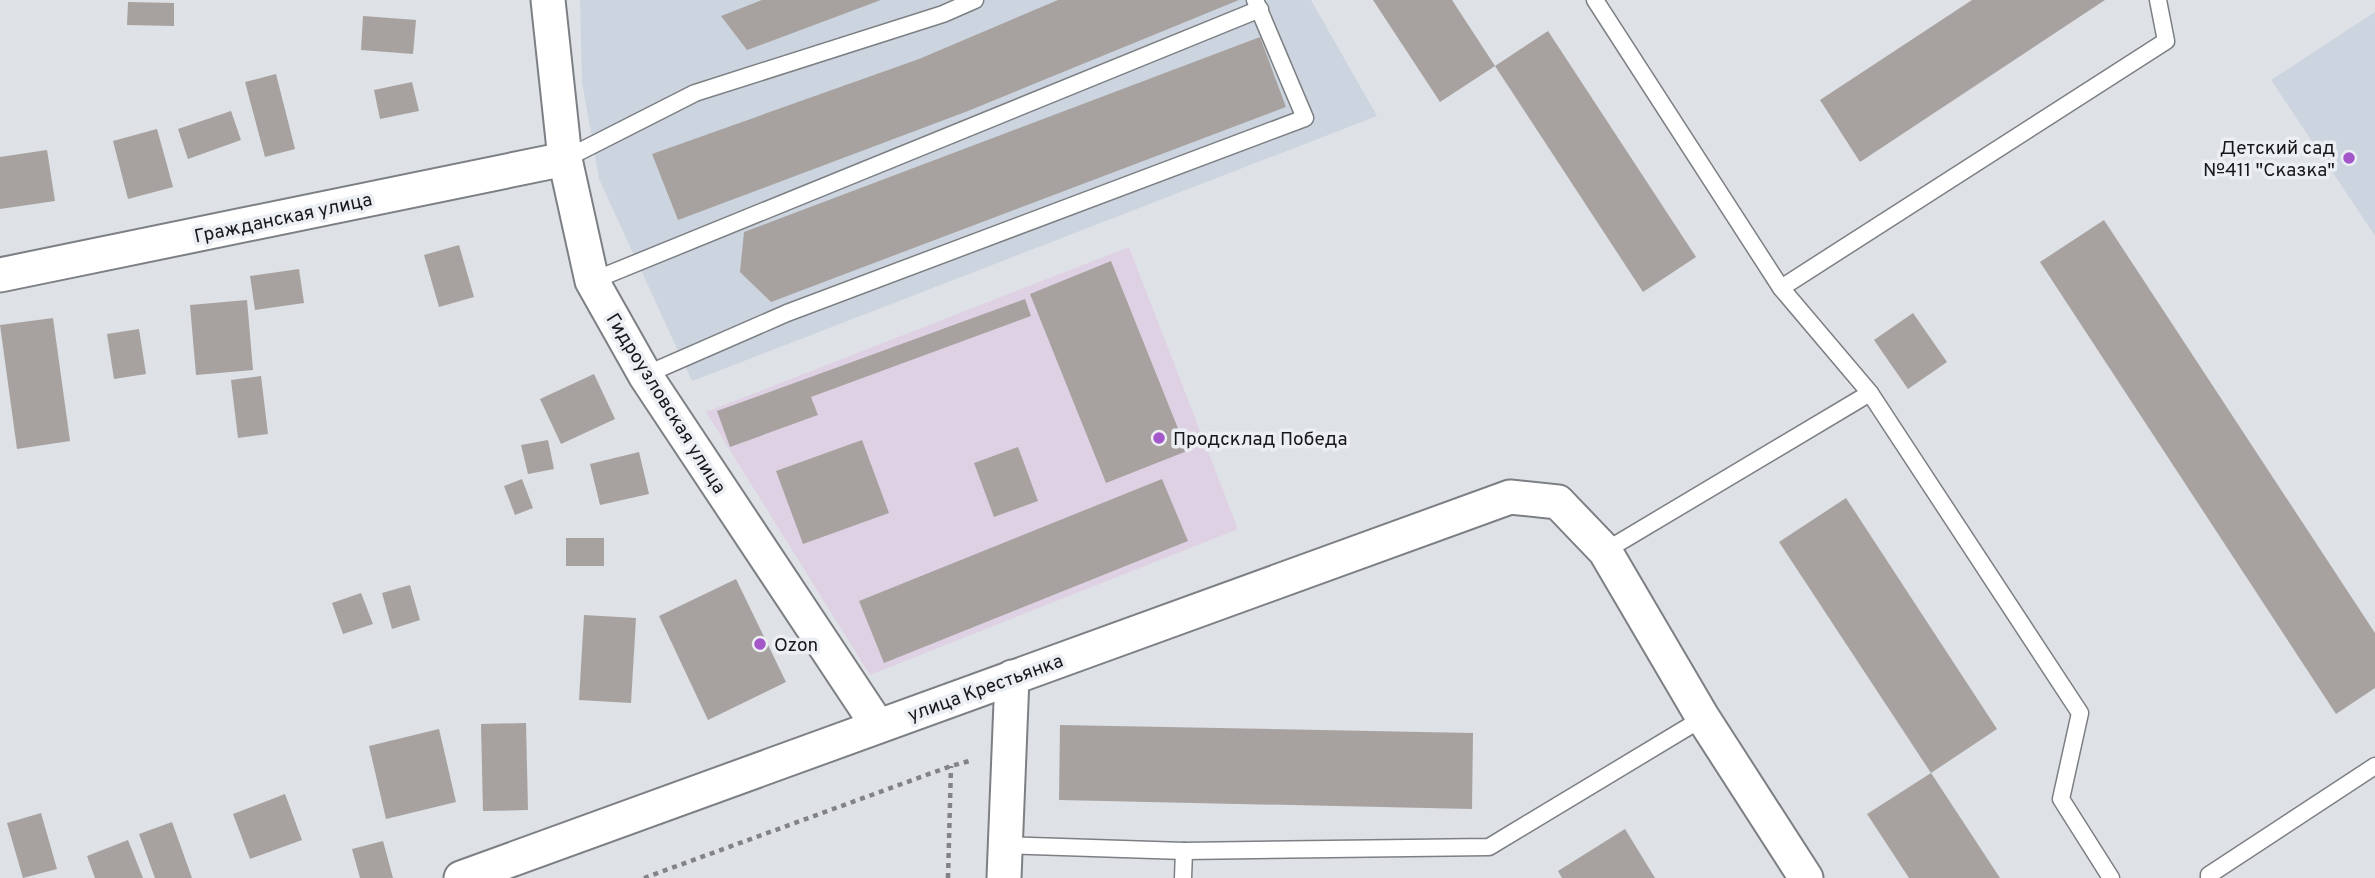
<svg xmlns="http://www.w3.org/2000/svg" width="2375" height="878" font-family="Overpass,sans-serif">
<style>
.commercial{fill:#dfd1e4}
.built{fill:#ccd5df}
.building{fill:#a7a2a0}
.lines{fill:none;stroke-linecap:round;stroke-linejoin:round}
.lane-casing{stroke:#7c7f83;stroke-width:19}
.street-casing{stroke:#7c7f83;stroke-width:37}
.path{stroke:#818386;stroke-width:4.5;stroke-dasharray:5 5;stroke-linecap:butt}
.lane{stroke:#fff;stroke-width:16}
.street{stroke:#fff;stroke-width:33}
.poi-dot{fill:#a357c9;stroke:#ebeef2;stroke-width:2.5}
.labels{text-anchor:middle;stroke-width:7;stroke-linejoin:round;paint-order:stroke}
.poi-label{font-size:19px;fill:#17181a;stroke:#ebeef2;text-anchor:start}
.street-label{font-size:19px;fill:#17181a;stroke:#ebeef2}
</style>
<rect width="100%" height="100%" fill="#dee1e5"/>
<polygon class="commercial" points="1129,247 1238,529 870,675 706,412"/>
<g class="built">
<polygon points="580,0 1311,0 1377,116 692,381 599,179 582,82"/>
<polygon points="2375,12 2375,236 2271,80"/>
</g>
<g class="building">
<polygon points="762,0 881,0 747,50 721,16"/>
<polygon points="1058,0 1239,0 968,111 678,220 652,154 919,59"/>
<polygon points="1373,0 1452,0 1495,66 1440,102"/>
<polygon points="1972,0 2105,0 1860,162 1820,100"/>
<polygon points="128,2 174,3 174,26 127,25"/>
<polygon points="363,16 416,20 413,54 361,50"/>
<polygon points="1548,31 1696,257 1643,292 1495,66"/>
<polygon points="1260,37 1286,107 771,302 740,272 744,232"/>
<polygon points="276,74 295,149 265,157 245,82"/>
<polygon points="412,82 419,111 380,119 374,90"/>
<polygon points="231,111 241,140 188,159 178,129"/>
<polygon points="157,129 173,187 128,199 113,141"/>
<polygon points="47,150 55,201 0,209 0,157"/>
<polygon points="2104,220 2375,633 2375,688 2336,714 2040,262"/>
<polygon points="459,245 474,297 439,307 424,255"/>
<polygon points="1111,261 1187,451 1106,483 1030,294"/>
<polygon points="299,269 304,303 255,310 250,276"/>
<polygon points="1025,299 1031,316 811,397 818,415 730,447 717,411"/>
<polygon points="247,300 253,370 196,375 190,305"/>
<polygon points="1913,313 1947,362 1908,389 1874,340"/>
<polygon points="53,318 70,441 17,449 0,325"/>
<polygon points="139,329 146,374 114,379 107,334"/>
<polygon points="594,374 615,419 561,444 540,399"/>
<polygon points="261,376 268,434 238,438 231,380"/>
<polygon points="548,440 554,469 528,474 521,445"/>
<polygon points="862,440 889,513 803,544 776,471"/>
<polygon points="1018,447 1038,501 994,517 974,463"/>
<polygon points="639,452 649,494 600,505 590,464"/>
<polygon points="522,479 533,508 515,515 504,486"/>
<polygon points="1162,479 1188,541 884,663 859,601"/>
<polygon points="1846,498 1997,729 1931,773 1779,542"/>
<rect x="566" y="538" width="38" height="28"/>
<polygon points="736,579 786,682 708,720 659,616"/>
<polygon points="410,585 420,620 392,629 382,593"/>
<polygon points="361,593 373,624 343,634 332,603"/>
<polygon points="584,615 636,618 631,703 579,700"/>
<polygon points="526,723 528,810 483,811 481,724"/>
<polygon points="1060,725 1473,733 1472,809 1059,800"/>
<polygon points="439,729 456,802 386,819 369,746"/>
<polygon points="1931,773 2000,878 1909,878 1867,814"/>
<polygon points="285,794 302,840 250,859 233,814"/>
<polygon points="41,813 57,869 23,878 7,823"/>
<polygon points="172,822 192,878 155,878 139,834"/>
<polygon points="1625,829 1655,878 1562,878 1558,871"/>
<polygon points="128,840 143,878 95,878 87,856"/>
<polygon points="383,841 393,878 360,878 352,849"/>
</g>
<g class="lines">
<defs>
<g id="lane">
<polyline points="1595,0 1781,288"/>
<polyline points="565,159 695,93 943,14 975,0"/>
<polyline points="592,281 1260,9"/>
<polyline points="645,375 787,313 1305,118 1255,0"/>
<polyline points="1870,393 2080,713 2061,799 2111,878"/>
<polyline points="1605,551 1870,393 1781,288 2166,41 2158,0"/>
<polyline points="1004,845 1184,851 1489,847 1703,718"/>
<polyline points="1183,878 1184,851"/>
<polyline points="2209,878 2209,875 2375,766"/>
</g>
<g id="street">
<polyline points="548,0 565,159 592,281 645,375 878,726"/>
<polyline points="0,275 565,159"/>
<polyline points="461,878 1510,497 1558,502 1605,551 1703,718 1806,878"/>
<polyline points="1004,878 1012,677"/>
</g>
</defs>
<use href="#lane" class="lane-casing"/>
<use href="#street" class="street-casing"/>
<g class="path">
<polyline points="644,878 951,766 973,760"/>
<polyline points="948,878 951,766"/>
</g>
<use href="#lane" class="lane"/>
<use href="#street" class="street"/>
</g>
<g class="poi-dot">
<circle cx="2349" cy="158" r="7"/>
<circle cx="1159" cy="438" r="7"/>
<circle cx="760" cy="644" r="7"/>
</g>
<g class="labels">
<g class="poi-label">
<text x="2335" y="154" text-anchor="end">Детский сад<tspan x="2335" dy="22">№411 "Сказка"</tspan></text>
<text x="1173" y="445">Продсклад Победа</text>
<text x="774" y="651">Ozon</text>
</g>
<g class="street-label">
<text transform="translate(283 217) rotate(-12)" y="7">Гражданская улица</text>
<text transform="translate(667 403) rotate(58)" y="7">Гидроузловская улица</text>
<text transform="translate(985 687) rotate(-20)" y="7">улица Крестьянка</text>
</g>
</g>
</svg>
